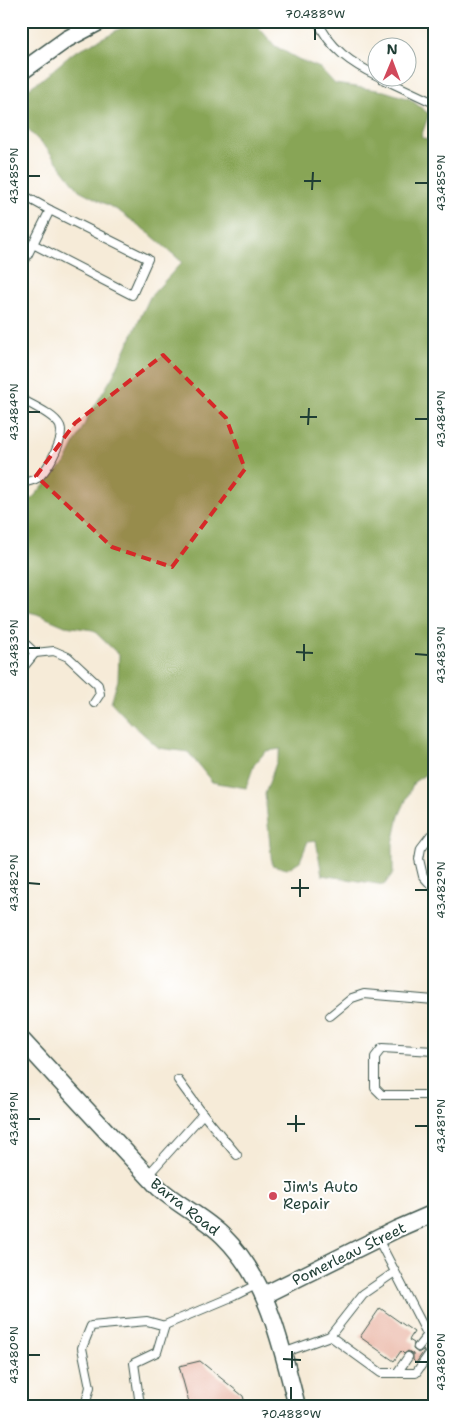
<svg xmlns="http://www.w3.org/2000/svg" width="455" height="1427" font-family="'Shantell Sans',sans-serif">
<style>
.forest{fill:#88a557;stroke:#547146}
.building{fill:#eab6a5}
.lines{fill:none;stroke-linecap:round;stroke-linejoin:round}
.lane-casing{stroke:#3f574d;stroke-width:10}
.street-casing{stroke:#3f574d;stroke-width:19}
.lane{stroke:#fff;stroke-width:8}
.street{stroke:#fff;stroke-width:16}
.marked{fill:#d62828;fill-opacity:0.2;stroke:#d62828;stroke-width:4;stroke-dasharray:10 6;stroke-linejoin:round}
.ticks{fill:none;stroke:#1f3d34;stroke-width:2}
.poi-dot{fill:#d1495b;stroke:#fff;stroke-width:2}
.labels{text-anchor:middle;stroke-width:4;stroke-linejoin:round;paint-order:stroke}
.poi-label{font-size:15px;fill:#1f3d34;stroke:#fff;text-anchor:start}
.street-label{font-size:15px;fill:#1f3d34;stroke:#fff}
.neatline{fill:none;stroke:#1f3d34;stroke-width:2}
.ticks-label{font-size:12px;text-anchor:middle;fill:#1f3d34}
</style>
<rect width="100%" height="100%" fill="#fff"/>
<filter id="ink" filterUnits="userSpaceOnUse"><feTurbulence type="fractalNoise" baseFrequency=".02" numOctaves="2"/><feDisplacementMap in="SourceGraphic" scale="10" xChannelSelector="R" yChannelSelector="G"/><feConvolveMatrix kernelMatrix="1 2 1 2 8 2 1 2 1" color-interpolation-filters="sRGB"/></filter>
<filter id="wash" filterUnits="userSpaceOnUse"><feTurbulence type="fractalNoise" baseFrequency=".0096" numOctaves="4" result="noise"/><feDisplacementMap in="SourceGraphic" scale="20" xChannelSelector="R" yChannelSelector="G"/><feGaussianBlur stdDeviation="1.12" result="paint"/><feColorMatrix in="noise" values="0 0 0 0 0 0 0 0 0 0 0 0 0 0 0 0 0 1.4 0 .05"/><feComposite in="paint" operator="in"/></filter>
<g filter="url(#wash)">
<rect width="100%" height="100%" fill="#f6ebd8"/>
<polygon class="forest" points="135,21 253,21 275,46 298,59 320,68 335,84 384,91 410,99 429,114 421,137 434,143 434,769 414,782 399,816 393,844 393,873 384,885 322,875 316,840 308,841 300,861 287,869 272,865 265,794 281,749 266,751 254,765 246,788 212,782 188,752 159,748 131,723 111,702 118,680 119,655 93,630 65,626 37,614 21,610 21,510 65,463 88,417 113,376 150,297 182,262 150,234 119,211 79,190 48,150 21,123 21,93 41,80 73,53"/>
<g id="blocks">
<g class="building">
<polygon points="380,1308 414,1332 409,1340 414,1343 413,1349 418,1353 423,1350 424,1351 416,1363 413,1360 413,1354 408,1351 404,1354 401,1351 394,1361 360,1337"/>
<polygon points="200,1361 243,1396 246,1406 190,1406 179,1366"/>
</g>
</g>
</g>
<g filter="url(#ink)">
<use href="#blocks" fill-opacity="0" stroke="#3f574d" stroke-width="1"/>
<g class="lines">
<defs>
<g id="lane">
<path d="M318 21C329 48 352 64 378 76"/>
<polyline points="381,78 434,103"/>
<polyline points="21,194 50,210 21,268"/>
<polyline points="33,244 132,295 148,259 50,210"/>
<path d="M21 399C32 405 55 415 60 426 65 438 49 467 40 476 36 480 31 481 26 482L21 480"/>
<polyline points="21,640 35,653 54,651 68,657 98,685 100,694 94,703"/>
<polyline points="21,670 35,653"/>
<polyline points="434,831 421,848 419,859 423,876 434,888"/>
<polyline points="330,1016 352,998 364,994 434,1000"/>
<polyline points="434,1051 382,1048 375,1057 375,1088 382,1095 434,1095"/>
<polyline points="178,1080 203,1114"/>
<polyline points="147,1176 203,1114 237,1155"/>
<polyline points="378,1239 434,1347"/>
<polyline points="330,1336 381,1373 416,1373 434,1347"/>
<polyline points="418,1347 427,1336"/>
<polyline points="283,1353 330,1336 363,1294 395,1272"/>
<polyline points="397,1373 408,1357"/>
<polyline points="85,1406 90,1387 82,1348 91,1326 147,1321 165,1326"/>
<polyline points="142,1406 139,1398 134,1363 157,1352 165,1325 234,1296 258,1284"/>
</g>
<g id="street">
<polyline points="21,72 67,39 101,21"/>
<path d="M21 1039 159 1188C179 1206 204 1217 223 1236 269 1281 281 1346 297 1406"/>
<polyline points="264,1295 397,1229 434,1213"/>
</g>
</defs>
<use href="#lane" class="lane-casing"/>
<use href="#street" class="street-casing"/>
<use href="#lane" class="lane"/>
<use href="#street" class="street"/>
</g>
</g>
<path class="marked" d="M163 355 226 418 245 469 172 567 112 547 36 476 75 423Z"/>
<path class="ticks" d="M315 40V28M28 176H40M304 181H321M415 183H428M312 190 313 172M28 412H40M300 417H317M415 419H428M308 425 309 408M28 648H40M296 652 313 653M415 654 428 655M304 661V644M28 883 40 884M291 888H309M415 890H428M300 897V879M28 1119H40M287 1124H305M415 1126H428M296 1132V1115M28 1355H40M283 1359 301 1360M415 1362H428M292 1368V1351M291 1400V1387"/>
<circle class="poi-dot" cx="273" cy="1196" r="5"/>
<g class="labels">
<g class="poi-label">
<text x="283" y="1192">Jim's Auto<tspan x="283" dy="17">Repair</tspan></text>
</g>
<g class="street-label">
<text transform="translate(185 1207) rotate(38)" y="5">Barra Road</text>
<text transform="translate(349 1254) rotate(-26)" y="5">Pomerleau Street</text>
</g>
</g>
<rect width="455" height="1427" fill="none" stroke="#fff" stroke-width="55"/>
<g transform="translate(392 62) rotate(1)"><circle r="24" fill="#ffffff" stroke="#a5b1ae"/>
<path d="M0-4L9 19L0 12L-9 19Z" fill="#d1495b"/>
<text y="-8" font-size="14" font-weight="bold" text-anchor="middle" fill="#1f3d34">N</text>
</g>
<rect x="28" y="28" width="400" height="1372" class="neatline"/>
<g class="ticks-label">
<text x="315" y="18">70.488°W</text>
<text transform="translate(14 176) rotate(-90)" y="4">43.485°N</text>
<text transform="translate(441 183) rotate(-90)" y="4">43.485°N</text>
<text transform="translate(14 412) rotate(-90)" y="4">43.484°N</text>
<text transform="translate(441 419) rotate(-90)" y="4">43.484°N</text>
<text transform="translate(14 648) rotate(-90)" y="4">43.483°N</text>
<text transform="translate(441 655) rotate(-90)" y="4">43.483°N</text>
<text transform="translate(14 883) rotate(-90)" y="4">43.482°N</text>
<text transform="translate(441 890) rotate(-90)" y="4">43.482°N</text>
<text transform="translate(14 1119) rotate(-90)" y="4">43.481°N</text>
<text transform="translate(441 1126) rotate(-90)" y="4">43.481°N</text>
<text transform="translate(14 1355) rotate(-90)" y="4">43.480°N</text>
<text transform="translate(441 1362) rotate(-90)" y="4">43.480°N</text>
<text x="291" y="1418">70.488°W</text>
</g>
</svg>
